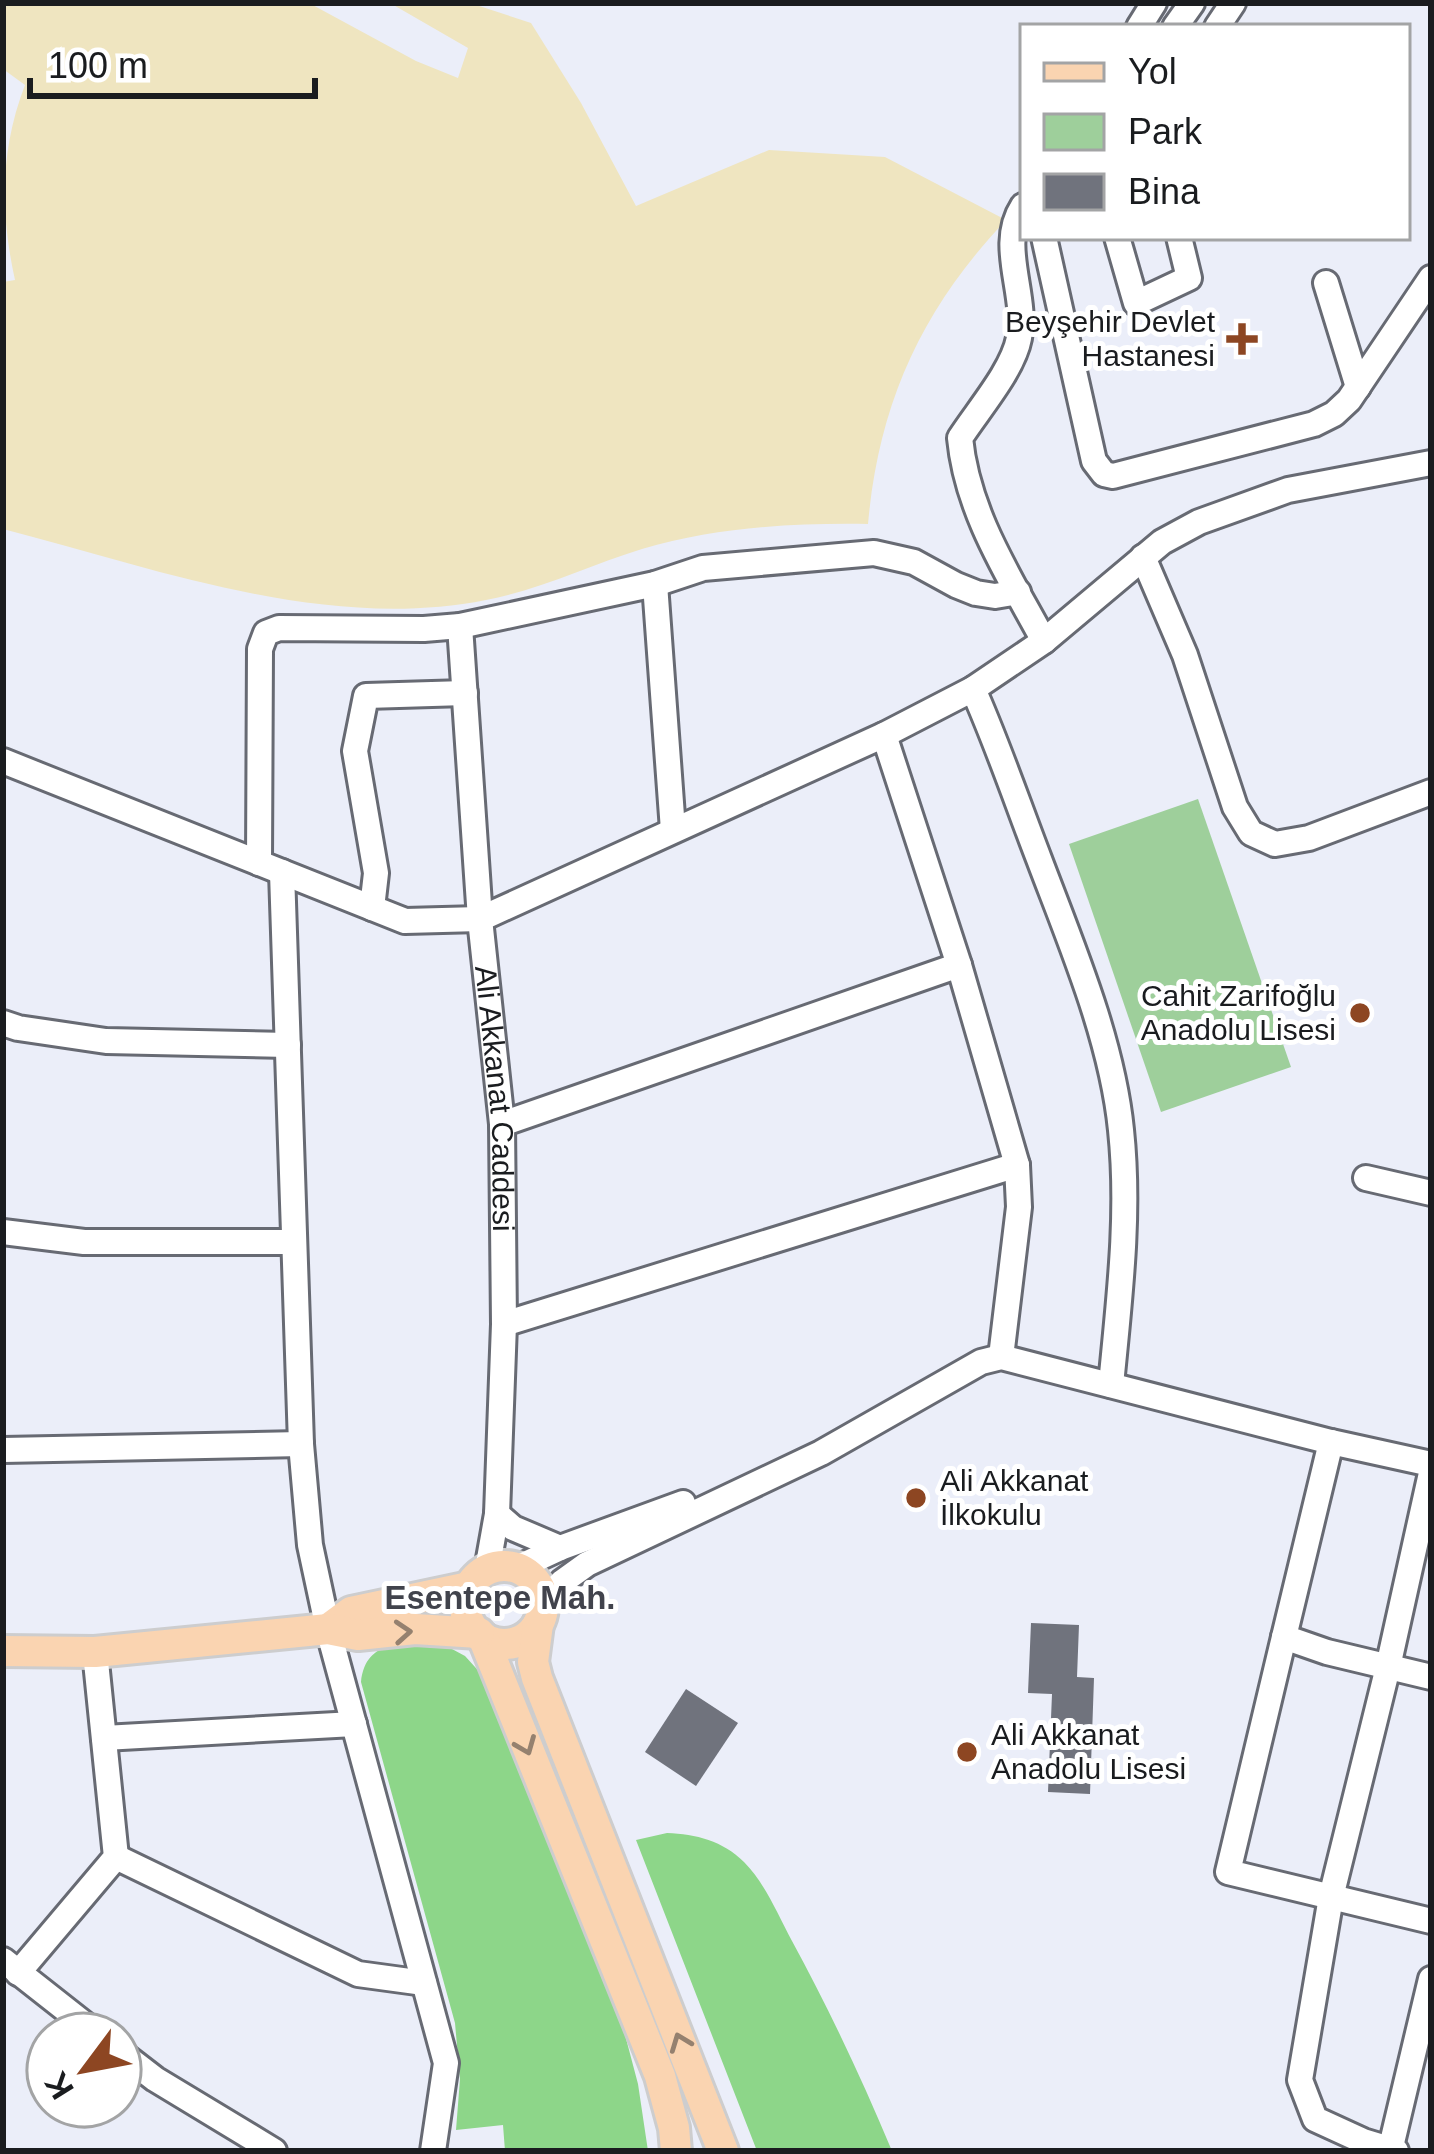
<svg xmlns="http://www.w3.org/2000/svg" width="1434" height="2154" font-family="Arial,sans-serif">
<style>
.green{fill:#9ecf9b}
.forest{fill:#8dd689}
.sand{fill:#efe5c0}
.building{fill:#70737d}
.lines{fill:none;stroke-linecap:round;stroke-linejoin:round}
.minor-casing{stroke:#676a73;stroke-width:30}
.major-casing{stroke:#cdcdce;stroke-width:36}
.minor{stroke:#fff;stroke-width:24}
.major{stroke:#fad4b1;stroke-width:30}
.oneway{stroke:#95816f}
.poi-dot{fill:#8d4622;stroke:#fff;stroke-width:4.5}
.labels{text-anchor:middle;stroke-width:10;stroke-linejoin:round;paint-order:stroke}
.poi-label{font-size:30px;fill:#1a1c1f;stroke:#fff;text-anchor:end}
.street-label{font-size:30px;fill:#1a1c1f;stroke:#fff}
.neighbourhood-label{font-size:33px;font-weight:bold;fill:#41434c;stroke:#fff}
</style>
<rect width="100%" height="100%" fill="#ebeef9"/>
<polygon class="green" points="1198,799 1291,1067 1161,1112 1069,844"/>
<g class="forest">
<path d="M439 1642 465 1656 485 1678 619 2012 638 2084 648 2151H505L503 2125 456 2130 460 2079 455 2023 361 1682C366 1637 405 1645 439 1642Z"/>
<path d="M667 1833C696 1834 723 1841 744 1862 765 1883 778 1915 792 1941 829 2009 862 2079 892 2151H757L636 1840Z"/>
</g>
<path class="sand" d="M3 3H309L416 61 458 78 468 48 390 3H470L531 23 581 103 636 206 769 150 885 157 1006 220C922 309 879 402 868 524 792 523 716 527 642 549 590 565 540 590 486 600 325 632 158 569 3 529V282L15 280C0 212 0 150 25 85L3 69Z"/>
<g class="building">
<polygon points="1031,1623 1079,1625 1077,1677 1094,1678 1090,1794 1048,1792 1052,1694 1028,1693"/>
<polygon points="686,1689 738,1723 696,1786 645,1752"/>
</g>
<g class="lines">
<defs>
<g id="minor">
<polyline points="1139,27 1154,3"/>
<polyline points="1175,27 1192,3"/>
<polyline points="1217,27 1233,3"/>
<path d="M1023 206C997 246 1028 294 1019 338 1013 370 978 410 960 438 967 512 1009 576 1044 641"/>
<polyline points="1044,237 1094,461 1104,474 1113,476 1314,424 1334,414 1349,400 1431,278"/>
<polyline points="1117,237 1136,303 1189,278 1179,237"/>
<polyline points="1326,283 1358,387"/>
<polyline points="1143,557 1185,655 1235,807 1251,833 1275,844 1309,838 1431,792"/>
<polyline points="655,584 673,830"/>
<path id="s1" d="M460 626 480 919 502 1124 504 1324 497 1514 487 1570"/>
<path d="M973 689C998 745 1017 802 1039 859 1071 944 1112 1039 1121 1130 1130 1215 1119 1301 1111 1385"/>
<polyline points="884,735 959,965 1017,1165 1019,1207 1001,1357"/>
<polyline points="3,761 405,921 480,919 884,735 973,689 1044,641 1162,542 1199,522 1288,490 1431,463"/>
<polyline points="259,863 260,649 266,633 279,628 424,629 460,626 655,584 703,568 874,553 914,562 956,585 976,593 995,596 1018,592"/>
<polyline points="282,872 301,1444 310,1545 328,1629 446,2063 433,2151"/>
<polyline points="372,908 376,873 355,751 366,696 465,693"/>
<polyline points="3,1023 18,1028 106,1041 288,1045"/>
<polyline points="502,1124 959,965"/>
<polyline points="1366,1178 1431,1193"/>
<polyline points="3,1232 84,1242 294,1242"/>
<polyline points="504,1324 1017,1165"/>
<polyline points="1331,1442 1284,1637 1327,1652 1431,1677"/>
<polyline points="3,1450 301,1444"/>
<polyline points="497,1514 513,1528 560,1548"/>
<polyline points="517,1568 560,1548 683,1503"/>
<polyline points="543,1601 562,1582 587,1564 821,1453 981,1362 1001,1357 1331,1442 1431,1464"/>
<polyline points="1284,1637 1228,1872 1431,1921"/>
<polyline points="104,1738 354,1724"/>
<polyline points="116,1857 358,1974 424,1983"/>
<polyline points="3,1960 97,2034"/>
<polyline points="18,1973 116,1857 95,1652"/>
<polyline points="120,2052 155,2079 274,2151"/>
<polyline points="1390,2151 1431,1979"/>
<polyline points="1396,2151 1363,2141 1315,2119 1300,2080 1331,1897 1388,1667 1431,1473"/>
</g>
<g id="major">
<circle cx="504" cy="1605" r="39"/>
<polyline points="538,1624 533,1662 537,1678 723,2151"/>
<polyline points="328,1629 351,1612 469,1587"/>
<polyline points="483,1637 660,2076 674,2128 676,2151"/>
<polyline points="3,1651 95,1652 328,1629 358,1635 415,1629 479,1633"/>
</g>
</defs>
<use href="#minor" class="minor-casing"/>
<use href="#major" class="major-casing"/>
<use href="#minor" class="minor"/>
<use href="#major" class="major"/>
</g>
<defs><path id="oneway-chevron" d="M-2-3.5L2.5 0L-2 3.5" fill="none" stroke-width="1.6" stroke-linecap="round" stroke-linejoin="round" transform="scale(3)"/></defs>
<g class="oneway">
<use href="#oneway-chevron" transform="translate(403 1632) rotate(-4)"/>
<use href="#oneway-chevron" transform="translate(526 1746) rotate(68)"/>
<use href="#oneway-chevron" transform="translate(680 2042) rotate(-111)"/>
</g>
<g class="poi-dot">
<path d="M1236 321h12v12h12v12h-12v12h-12v-12h-12v-12h12z"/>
<circle cx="1360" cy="1013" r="12"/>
<circle cx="916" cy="1498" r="12"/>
<circle cx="967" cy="1752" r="12"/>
</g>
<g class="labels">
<g class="poi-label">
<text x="1215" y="332">Beyşehir Devlet<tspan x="1215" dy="34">Hastanesi</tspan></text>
<text x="1336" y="1006">Cahit Zarifoğlu<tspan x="1336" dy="34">Anadolu Lisesi</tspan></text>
<text x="940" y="1491" text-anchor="start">Ali Akkanat<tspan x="940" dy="34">İlkokulu</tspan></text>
<text x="991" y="1745" text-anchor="start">Ali Akkanat<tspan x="991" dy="34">Anadolu Lisesi</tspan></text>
</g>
<g class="street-label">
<text dy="10" stroke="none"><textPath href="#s1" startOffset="474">Ali Akkanat Caddesi</textPath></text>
</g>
<g class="neighbourhood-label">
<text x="500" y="1609">Esentepe Mah.</text>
</g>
</g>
<rect width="1434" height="2154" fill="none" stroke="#1a1c1f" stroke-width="12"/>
<rect x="1020" y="24" width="390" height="216" fill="#ffffff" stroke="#a3a4a5" stroke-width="3"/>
<rect x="1044" y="63" width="60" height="18" fill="#fad4b1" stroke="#a3a4a5" stroke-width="3"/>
<text x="1128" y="84" font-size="36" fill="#1a1c1f">Yol</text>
<rect x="1044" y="114" width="60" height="36" fill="#9ecf9b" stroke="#a3a4a5" stroke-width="3"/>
<text x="1128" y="144" font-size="36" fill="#1a1c1f">Park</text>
<rect x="1044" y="174" width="60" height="36" fill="#70737d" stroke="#a3a4a5" stroke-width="3"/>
<text x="1128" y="204" font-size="36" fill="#1a1c1f">Bina</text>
<g transform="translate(84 2070) rotate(238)"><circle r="57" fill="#ffffff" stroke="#a3a4a5" stroke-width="3"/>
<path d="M0-9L21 45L0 30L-21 45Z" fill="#8d4622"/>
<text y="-18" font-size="33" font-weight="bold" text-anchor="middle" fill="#1a1c1f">K</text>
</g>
<path d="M30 78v18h285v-18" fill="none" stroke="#1a1c1f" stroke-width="6"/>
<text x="48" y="78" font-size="36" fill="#1a1c1f" stroke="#ffffff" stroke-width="9" paint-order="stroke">100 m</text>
</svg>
